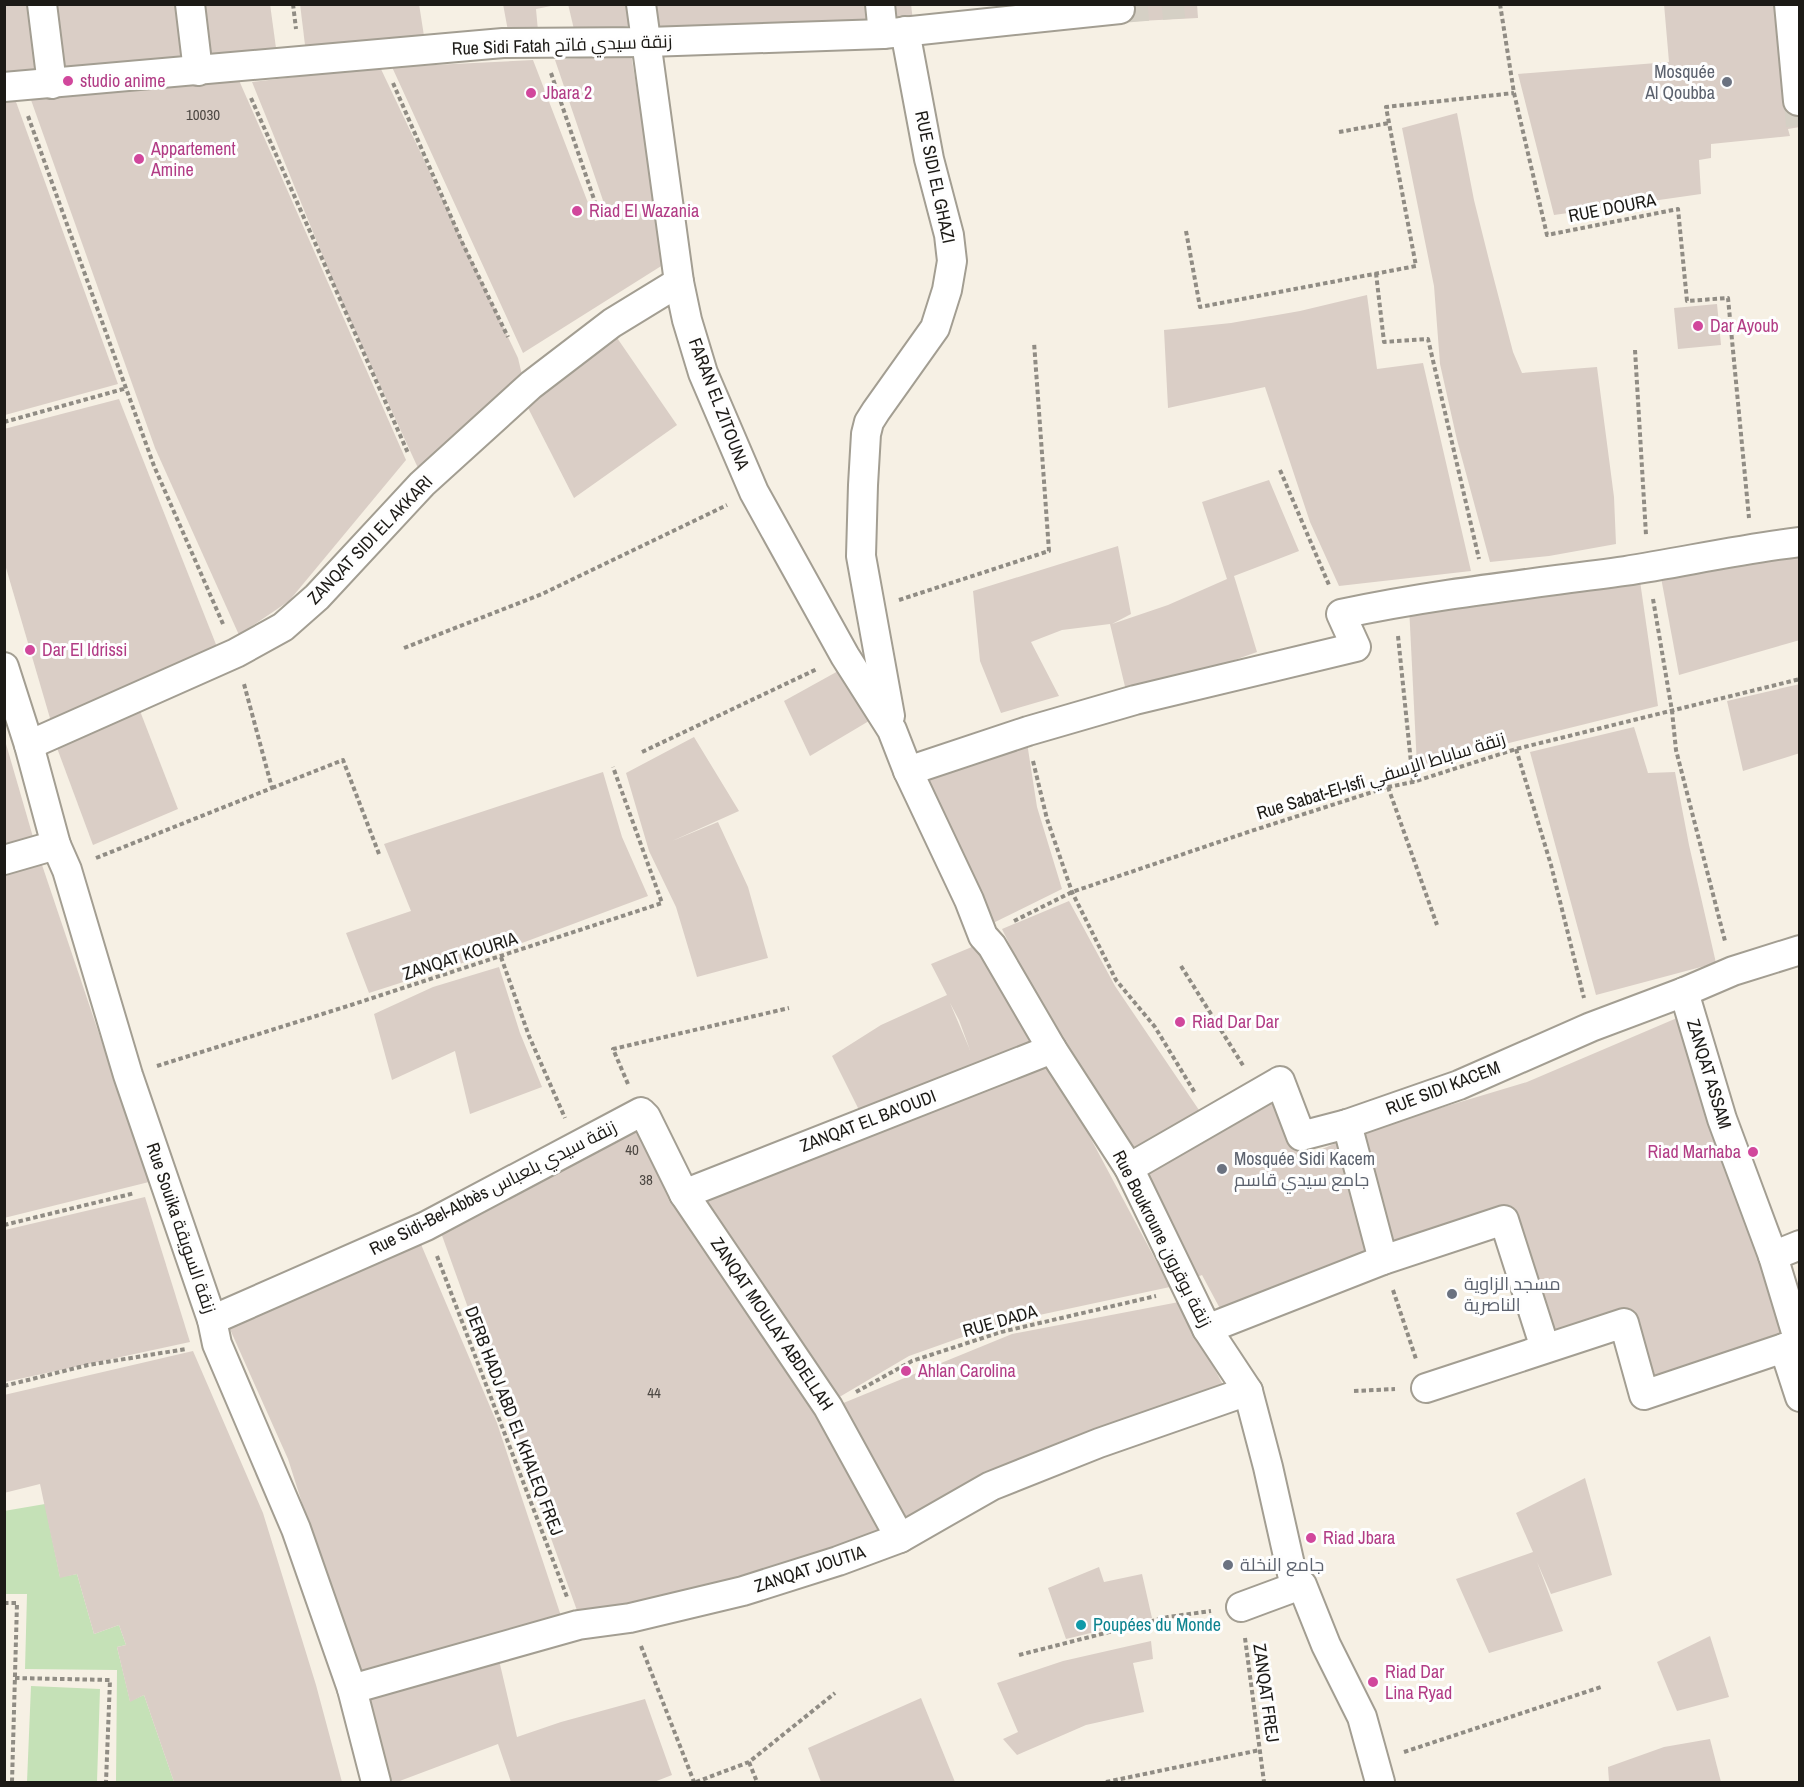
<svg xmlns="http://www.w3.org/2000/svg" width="1804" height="1787" font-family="'Archivo Narrow',Cairo,sans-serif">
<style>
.green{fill:#c5e1b7}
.building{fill:#dacec6;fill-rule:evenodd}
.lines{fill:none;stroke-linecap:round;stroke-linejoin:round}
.street-tunnel{stroke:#d5d0c5;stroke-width:28;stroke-dasharray:28 14;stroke-linecap:butt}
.street-casing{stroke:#a39e92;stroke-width:32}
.path{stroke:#908c84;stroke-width:4;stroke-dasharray:4.5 3;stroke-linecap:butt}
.street{stroke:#fff;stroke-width:28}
.hotel-dot{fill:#d1479c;stroke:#fefefe;stroke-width:2}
.worship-dot{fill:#6b7280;stroke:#fefefe;stroke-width:2}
.culture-dot{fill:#0f9aa8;stroke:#fefefe;stroke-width:2}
.labels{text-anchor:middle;stroke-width:6;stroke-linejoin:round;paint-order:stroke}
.number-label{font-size:15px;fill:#4c4742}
.street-label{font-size:18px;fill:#1c1a16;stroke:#fefefe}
.worship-label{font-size:18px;fill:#5b616d;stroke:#fefefe;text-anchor:start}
.hotel-label{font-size:18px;fill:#b23c85;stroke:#fefefe;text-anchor:start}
.culture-label{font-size:18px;fill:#0d838f;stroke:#fefefe;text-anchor:start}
</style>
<rect width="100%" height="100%" fill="#f6f0e4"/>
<g class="green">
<polygon points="45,1504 60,1577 77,1574 94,1634 119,1625 126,1645 117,1647 130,1701 144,1695 174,1782 116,1782 117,1670 25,1669 27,1594 5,1594 4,1511"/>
<polygon points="31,1686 100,1689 97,1782 27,1782"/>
</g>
<g class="building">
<polygon points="4,4 37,4 44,71 4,74"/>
<polygon points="49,4 183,4 190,61 122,70 121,62 56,71"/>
<polygon points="194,4 270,4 276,48 201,59"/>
<polygon points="300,4 419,4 424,36 305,45"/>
<polygon points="503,4 551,4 551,6 536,9 538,31 508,31"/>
<polygon points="568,4 631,4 636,24 576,38"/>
<polygon points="655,4 866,4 868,26 661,35"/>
<polygon points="883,4 911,4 913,21 886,25"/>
<polygon points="1119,4 1197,4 1198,18 1120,22"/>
<polygon points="1664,4 1776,4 1800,100 1800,127 1788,129 1790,136 1711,144 1711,158 1699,160 1701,194 1554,215 1518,74 1669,62"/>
<polygon points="631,54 666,263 523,353 392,67 533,60 595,221 609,218 555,60"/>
<polygon points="380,67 518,358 523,379 418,468 339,296 252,82"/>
<polygon points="238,78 406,460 289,601 239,635 155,448 31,100"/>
<polygon points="5,99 15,99 118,384 5,415"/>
<polygon points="1457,113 1474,200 1490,264 1513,352 1522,373 1597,367 1614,497 1616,544 1549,556 1490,562 1457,440 1440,364 1434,286 1402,128"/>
<polygon points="1367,295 1377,369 1423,363 1471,571 1339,586 1310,522 1265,387 1168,408 1164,330 1231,323 1300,311"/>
<polygon points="1717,304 1721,345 1678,349 1674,308"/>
<polygon points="613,332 677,425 574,498 526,404"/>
<polygon points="119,399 219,652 52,725 4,561 4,429"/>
<polygon points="1269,480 1299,551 1234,576 1257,652 1181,679 1127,695 1110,624 1062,630 1031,642 1059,696 1001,713 980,661 973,591 1118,546 1131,614 1112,624 1168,605 1227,579 1202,502"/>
<polygon points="1800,552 1800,640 1679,675 1660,572"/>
<polygon points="1640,581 1658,706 1417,766 1409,606"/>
<polygon points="849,665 874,718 810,756 784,701"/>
<polygon points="1800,684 1800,753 1743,771 1727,701"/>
<polygon points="140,711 178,809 93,845 57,748"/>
<polygon points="1634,727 1648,773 1675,772 1689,845 1716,963 1596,995 1530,752"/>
<polygon points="1026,736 1037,807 1062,889 987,926 914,775"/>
<polygon points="4,737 33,837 4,846"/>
<polygon points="694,737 739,811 672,841 718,822 748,887 768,958 697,977 676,907 649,851 626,773"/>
<polygon points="603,772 622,837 648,896 503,950 369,993 346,933 411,911 384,844"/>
<polygon points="39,856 149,1182 4,1218 4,867"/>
<polygon points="1069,901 1115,986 1201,1113 1128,1155 1048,1023 1002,929"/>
<path d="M979 944 1038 1051 863 1118 832 1056 881 1025 947 995 931 964ZM950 1003 959 1020 970 1050Z"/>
<polygon points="499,967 520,1033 542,1087 470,1114 455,1051 392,1080 374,1014 433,987"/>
<polygon points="1677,1018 1796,1340 1648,1383 1623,1319 1544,1337 1514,1216 1387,1252 1357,1133 1527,1082"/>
<polygon points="1051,1064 1170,1287 1002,1323 909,1356 836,1399 693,1198"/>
<polygon points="1275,1094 1303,1157 1346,1139 1379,1255 1224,1316 1202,1275 1190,1280 1137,1168"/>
<polygon points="640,1120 829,1419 880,1534 714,1585 579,1616 440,1230"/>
<polygon points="145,1197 190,1342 5,1382 5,1230"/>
<polygon points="420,1242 497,1423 563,1622 360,1685 288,1459 225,1318"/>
<polygon points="1179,1302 1229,1396 898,1532 836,1406 1012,1334"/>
<polygon points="193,1351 263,1513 316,1685 342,1782 174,1782 144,1695 130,1702 117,1647 126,1645 119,1625 94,1634 77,1574 60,1578 40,1484 4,1493 4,1395"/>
<polygon points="1585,1478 1612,1575 1551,1594 1537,1562 1563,1631 1489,1653 1456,1579 1533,1552 1516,1513"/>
<polygon points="1099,1567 1104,1582 1142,1574 1152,1618 1066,1639 1048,1588"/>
<polygon points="1710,1636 1729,1697 1677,1711 1657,1662"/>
<polygon points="1151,1641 1153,1659 1133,1663 1144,1712 1086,1725 1017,1755 1003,1739 1018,1732 997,1683 1063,1661"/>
<polygon points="499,1660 517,1737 561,1722 645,1699 672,1775 654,1782 511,1782 498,1744 397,1782 386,1782 367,1697"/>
<polygon points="921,1698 955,1782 821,1782 808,1748"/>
<polygon points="1710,1739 1721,1782 1609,1782 1608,1767 1664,1747"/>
</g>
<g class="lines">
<g class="street-tunnel">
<polyline points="1120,9 1184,4"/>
<polyline points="1798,101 1800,126"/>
</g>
<defs>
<g id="street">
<polyline points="42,4 52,84"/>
<polyline points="190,4 198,71"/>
<polyline points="641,4 679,282 687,320 703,373 754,492 845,656 892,730 908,771 969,900 983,936 992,946 1052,1049 1129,1168 1207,1329 1248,1391 1268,1467 1295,1587 1241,1607"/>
<polyline points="880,4 883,34"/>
<polyline points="1789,4 1798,101"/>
<polyline points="4,87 503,43 648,42 883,34 1120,9"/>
<polyline points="4,667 29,745 56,845 67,870 128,1075 212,1320 217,1344 296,1529 352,1689 376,1782"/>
<polyline points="890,716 861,556 863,485 866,434 869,422 876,411 935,328 947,290 952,261 949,235 929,159 905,31"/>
<polyline points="29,745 236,653 283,627 317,597 422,484 531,385 612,323 679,282"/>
<path d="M908 771 1028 731 1135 700 1356 647 1341 614C1434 594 1530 584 1625 571 1683 562 1741 549 1800 542"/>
<polyline points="4,860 56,845"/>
<polyline points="1684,992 1722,1119 1773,1256"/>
<polyline points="1347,1124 1383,1260"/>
<polyline points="1129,1168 1280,1081 1301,1136 1347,1124 1459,1085 1591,1027 1684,992 1733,971 1800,950"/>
<polyline points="684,1194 1052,1049"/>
<polyline points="1800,1245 1773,1256 1799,1342 1784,1348 1800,1397"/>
<polyline points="212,1320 426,1226 641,1112 646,1117 684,1194 828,1407 900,1538"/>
<polyline points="1207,1329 1383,1260 1504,1220 1545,1348"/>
<polyline points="1426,1388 1624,1323 1644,1395 1784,1348"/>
<polyline points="1295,1587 1302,1585 1326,1645 1362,1717 1380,1782"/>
<polyline points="352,1689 578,1625 630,1618 743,1591 838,1561 900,1538 991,1486 1099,1443 1248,1391"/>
</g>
</defs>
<use href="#street" class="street-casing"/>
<g class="path">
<polyline points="293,4 296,29"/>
<polyline points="1500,4 1514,93 1547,235 1678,209 1687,301 1728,298 1749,518"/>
<polyline points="551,73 598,211"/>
<polyline points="393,83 462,242 508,337"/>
<polyline points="251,98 408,453"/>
<polyline points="28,116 154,466 223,624"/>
<polyline points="1339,132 1389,123"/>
<polyline points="1186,231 1200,307 1416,266 1386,107 1514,93"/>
<polyline points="1376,273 1384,342 1428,339 1479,559"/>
<polyline points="1635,350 1646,535"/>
<polyline points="4,422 127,388"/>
<polyline points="1280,470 1329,585"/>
<polyline points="1653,599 1672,711 1676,750 1725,941"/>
<polyline points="899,600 1049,551 1034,342"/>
<polyline points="1398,636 1413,782"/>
<polyline points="404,648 542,594 727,505"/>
<polyline points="1516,749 1551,865 1584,998"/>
<polyline points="642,752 817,669"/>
<polyline points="1033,761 1047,819 1072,892 1116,980 1155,1027 1195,1093"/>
<polyline points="1388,787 1437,925"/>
<polyline points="272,788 343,760 379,854"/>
<polyline points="96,858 272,788 244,684"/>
<polyline points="1014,921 1072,892 1248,832 1388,787 1413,782 1516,749 1800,679"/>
<polyline points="501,957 529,1036 565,1118"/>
<polyline points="1181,966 1244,1067"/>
<polyline points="157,1066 351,1005 662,903 613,767"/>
<polyline points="628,1084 613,1049 789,1008"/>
<polyline points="4,1225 135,1193"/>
<polyline points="437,1256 567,1597"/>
<polyline points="1393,1290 1416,1359"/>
<polyline points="4,1386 88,1365 186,1349"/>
<polyline points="1354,1391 1395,1389"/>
<polyline points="856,1392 912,1361 1001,1332 1156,1296"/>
<polyline points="4,1603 17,1603 12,1782"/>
<polyline points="1245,1638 1264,1782"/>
<polyline points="641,1646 694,1782"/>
<polyline points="1019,1655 1168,1617 1211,1611"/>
<polyline points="15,1678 110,1680 106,1782"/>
<polyline points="1404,1752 1601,1687"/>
<polyline points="749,1762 757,1782"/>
<polyline points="696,1782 749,1762 835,1693"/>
<polyline points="1106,1782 1260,1750"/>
</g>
<use href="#street" class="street"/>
</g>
<g class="hotel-dot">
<circle cx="68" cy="81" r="6"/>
<circle cx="531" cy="93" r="6"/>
<circle cx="139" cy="159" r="6"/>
<circle cx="577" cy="211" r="6"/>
<circle cx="1698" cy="326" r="6"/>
<circle cx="30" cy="650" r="6"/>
<circle cx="1180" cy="1022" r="6"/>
<circle cx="1753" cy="1152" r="6"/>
<circle cx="906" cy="1371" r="6"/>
<circle cx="1311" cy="1538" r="6"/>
<circle cx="1373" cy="1682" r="6"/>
</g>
<g class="worship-dot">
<circle cx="1727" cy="82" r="6"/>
<circle cx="1222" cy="1169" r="6"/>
<circle cx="1452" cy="1294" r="6"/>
<circle cx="1228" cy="1565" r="6"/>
</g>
<circle class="culture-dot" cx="1081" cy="1625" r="6"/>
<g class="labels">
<g class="number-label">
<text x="203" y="120">10030</text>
<text x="632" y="1155">40</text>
<text x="646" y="1185">38</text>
<text x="654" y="1398">44</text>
</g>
<g class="street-label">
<text transform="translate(562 45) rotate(-2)" y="6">Rue Sidi Fatah زنقة سيدي فاتح</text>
<text transform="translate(935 177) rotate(78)" y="6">RUE SIDI EL GHAZI</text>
<text transform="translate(1612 208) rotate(-11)" y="6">RUE DOURA</text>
<text transform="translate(719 404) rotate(69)" y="6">FARAN EL ZITOUNA</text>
<text transform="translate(370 540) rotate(-46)" y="6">ZANQAT SIDI EL AKKARI</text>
<text transform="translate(1381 776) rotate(-17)" y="6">Rue Sabat-El-Isfi زنقة ساباط الإسفي</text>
<text transform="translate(460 956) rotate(-18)" y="6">ZANQAT KOURIA</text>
<text transform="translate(1709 1074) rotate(73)" y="6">ZANQAT ASSAM</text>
<text transform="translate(1443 1088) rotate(-21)" y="6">RUE SIDI KACEM</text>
<text transform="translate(868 1121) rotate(-21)" y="6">ZANQAT EL BA'OUDI</text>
<text transform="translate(493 1188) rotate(-27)" y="6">Rue Sidi-Bel-Abbès زنقة سيدي بلعباس</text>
<text transform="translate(181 1228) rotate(71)" y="6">Rue Souika زنقة السويقة</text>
<text transform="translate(1162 1239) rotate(63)" y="6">Rue Boukroune زنقة بوقرون</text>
<text transform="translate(1000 1321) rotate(-16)" y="6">RUE DADA</text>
<text transform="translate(772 1324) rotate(56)" y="6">ZANQAT MOULAY ABDELLAH</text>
<text transform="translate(514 1421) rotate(69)" y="6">DERB HADJ ABD EL KHALEQ FREJ</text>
<text transform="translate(810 1569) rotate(-18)" y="6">ZANQAT JOUTIA</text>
<text transform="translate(1266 1693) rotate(82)" y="6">ZANQAT FREJ</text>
</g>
<g class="worship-label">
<text x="1715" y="78" text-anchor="end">Mosquée<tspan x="1715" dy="21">Al Qoubba</tspan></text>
<text x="1234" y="1165">Mosquée Sidi Kacem<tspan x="1234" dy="21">جامع سيدي قاسم</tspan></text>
<text x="1464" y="1290">مسجد الزاوية<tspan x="1464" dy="21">الناصرية</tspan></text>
<text x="1240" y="1571">جامع النخلة</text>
</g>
<g class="hotel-label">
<text x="80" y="87">studio anime</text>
<text x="543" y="99">Jbara 2</text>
<text x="151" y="155">Appartement<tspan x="151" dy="21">Amine</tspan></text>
<text x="589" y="217">Riad El Wazania</text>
<text x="1710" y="332">Dar Ayoub</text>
<text x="42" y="656">Dar El Idrissi</text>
<text x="1192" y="1028">Riad Dar Dar</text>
<text x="1741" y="1158" text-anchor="end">Riad Marhaba</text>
<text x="918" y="1377">Ahlan Carolina</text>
<text x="1323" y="1544">Riad Jbara</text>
<text x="1385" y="1678">Riad Dar<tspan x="1385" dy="21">Lina Ryad</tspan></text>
</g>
<g class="culture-label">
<text x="1093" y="1631">Poupées du Monde</text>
</g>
</g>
<rect width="1804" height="1787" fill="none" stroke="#1c1a16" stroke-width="12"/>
</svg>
